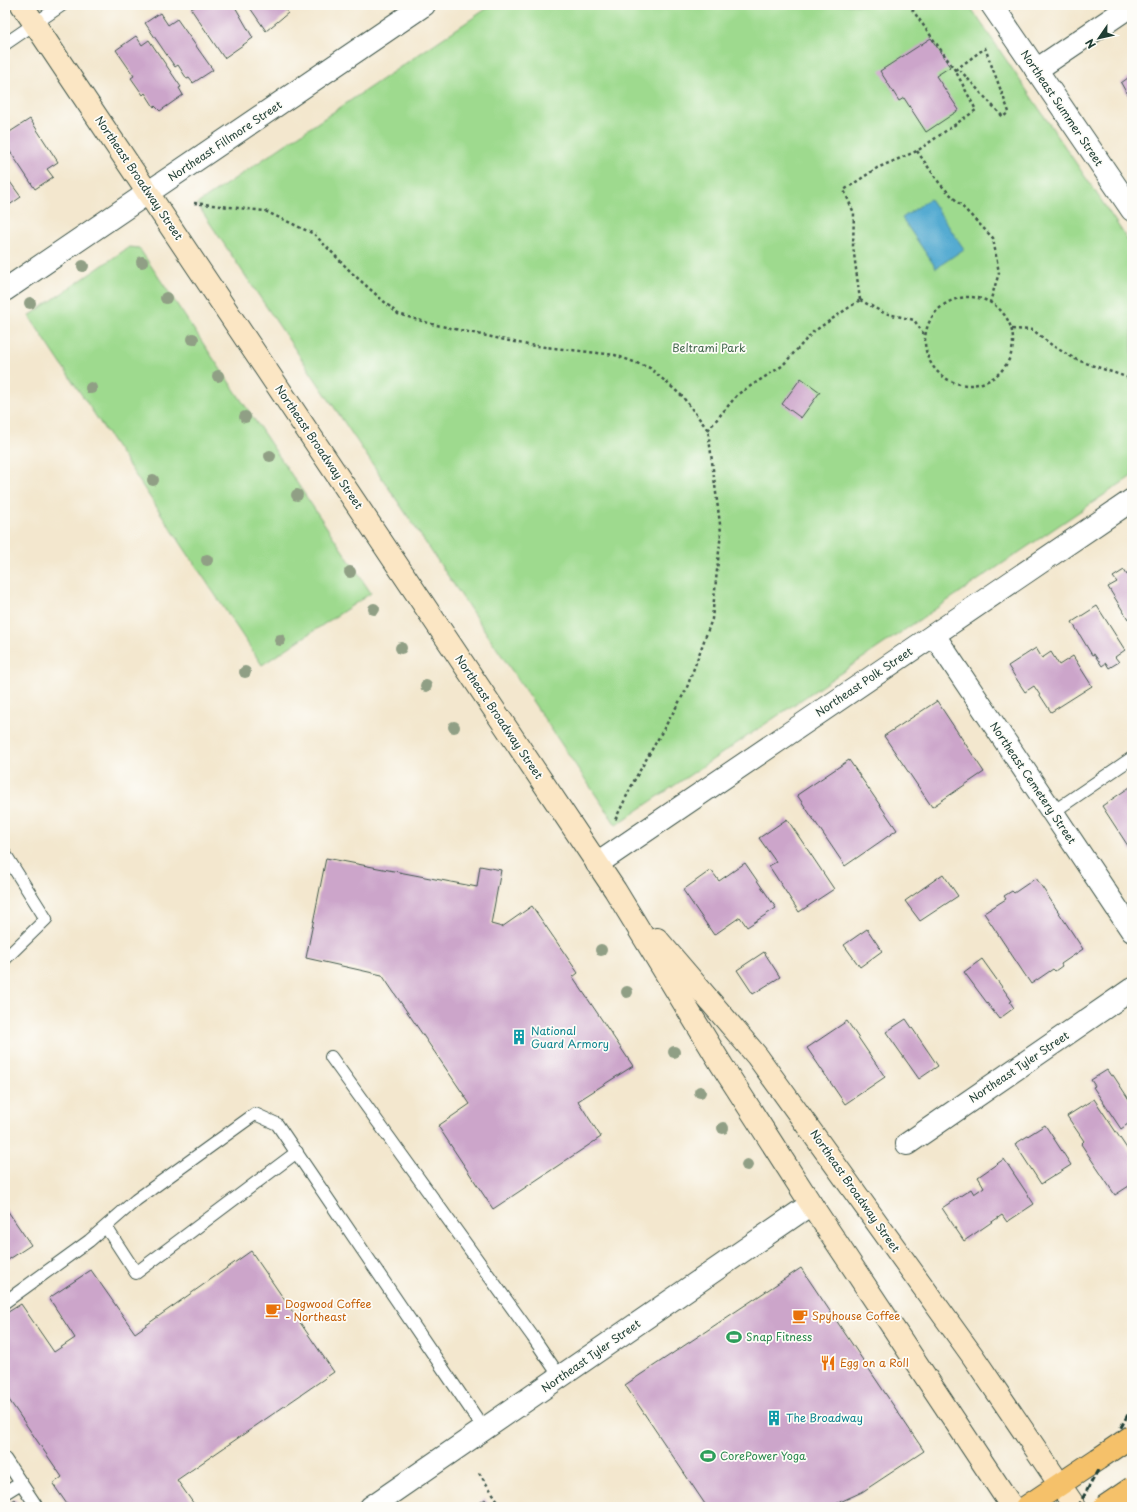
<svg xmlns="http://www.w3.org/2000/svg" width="1137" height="1512" font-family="'Playpen Sans',sans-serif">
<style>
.green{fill:#9eda8e;stroke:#5e8c61}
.water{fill:#55abd1;stroke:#3a7482}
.building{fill:#cca5ca}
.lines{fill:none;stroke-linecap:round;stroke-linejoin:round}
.service-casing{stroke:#3f564b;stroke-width:14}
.minor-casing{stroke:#3f564b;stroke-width:24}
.secondary-casing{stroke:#3f564b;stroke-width:24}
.primary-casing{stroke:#3f564b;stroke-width:24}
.path{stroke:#3f564b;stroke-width:2.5;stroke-dasharray:3 3;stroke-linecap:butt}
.service{stroke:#fff;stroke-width:12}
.minor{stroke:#fff;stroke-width:22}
.secondary{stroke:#fbe6c4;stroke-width:22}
.primary{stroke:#f5c16b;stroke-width:22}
.rail{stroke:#1f3d34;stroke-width:3;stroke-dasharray:6 3;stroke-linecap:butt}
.primary-bridge-casing{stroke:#3f564b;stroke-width:24;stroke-linecap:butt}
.primary-bridge{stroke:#f5c16b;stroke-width:22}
.tree{fill:#909f85}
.labels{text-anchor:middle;stroke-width:3.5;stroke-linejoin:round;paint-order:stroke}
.street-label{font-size:11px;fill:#1f3d34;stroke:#fdfcf7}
.park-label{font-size:11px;fill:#3f644a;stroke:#fdfcf7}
.culture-label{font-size:11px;fill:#0d838f;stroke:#fdfcf7;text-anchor:start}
.food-label{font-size:11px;fill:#c56008;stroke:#fdfcf7;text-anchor:start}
.leisure-label{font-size:11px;fill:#27864d;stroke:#fdfcf7;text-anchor:start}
</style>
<rect width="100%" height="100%" fill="#fdfcf7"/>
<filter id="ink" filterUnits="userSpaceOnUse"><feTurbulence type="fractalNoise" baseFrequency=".025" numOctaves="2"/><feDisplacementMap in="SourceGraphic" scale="8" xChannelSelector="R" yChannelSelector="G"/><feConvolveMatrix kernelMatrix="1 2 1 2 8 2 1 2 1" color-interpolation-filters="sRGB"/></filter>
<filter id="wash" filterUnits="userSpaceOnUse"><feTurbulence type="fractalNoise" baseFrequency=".012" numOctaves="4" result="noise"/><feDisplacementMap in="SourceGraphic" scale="16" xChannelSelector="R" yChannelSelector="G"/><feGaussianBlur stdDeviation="0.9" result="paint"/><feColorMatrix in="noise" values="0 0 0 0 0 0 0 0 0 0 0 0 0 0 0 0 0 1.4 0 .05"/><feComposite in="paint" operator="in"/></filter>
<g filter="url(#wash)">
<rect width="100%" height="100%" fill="#f3e7ce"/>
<g class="green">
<polygon points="492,5 969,5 1132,246 1132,476 616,825 197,204"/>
<polygon points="129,247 139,248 371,593 262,665 29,316"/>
</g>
<polygon class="water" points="930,199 964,249 936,268 902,218"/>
<g id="blocks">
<g class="building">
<polygon points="198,5 234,5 253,38 224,58 191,9"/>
<polygon points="248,5 283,5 288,13 266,31"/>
<polygon points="160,13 168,25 177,19 213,70 193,83 189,78 187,79 178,65 175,67 145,23"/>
<polygon points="136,36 142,45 149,40 181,87 179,88 183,95 160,111 155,106 154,107 145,93 143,95 131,78 134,76 116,50"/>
<polygon points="931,38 950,67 936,76 959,110 926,132 904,98 899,101 880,71"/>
<polygon points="1132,75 1132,103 1121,83"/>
<polygon points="30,119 58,162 47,169 53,177 35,189 5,144 5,135"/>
<polygon points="5,175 21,197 5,208"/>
<polygon points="801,378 820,392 801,418 782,404"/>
<polygon points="1124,570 1127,575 1132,572 1132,617 1128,619 1108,587 1117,582 1113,577"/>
<polygon points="1097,606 1125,650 1115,657 1119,662 1109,668 1106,663 1102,666 1094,654 1092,655 1072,622"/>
<polygon points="1036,648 1042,658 1051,652 1059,665 1073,656 1092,686 1051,712 1034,686 1025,692 1008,666"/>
<polygon points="937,701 984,772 932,807 884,736"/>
<polygon points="849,760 897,830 845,866 797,795"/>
<polygon points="1130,787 1132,790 1132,852 1102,806"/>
<polygon points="787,819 834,889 799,912 769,866 776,862 759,838"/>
<polygon points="326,858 477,887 480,866 501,870 491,924 502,927 532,906 578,973 573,977 633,1066 578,1101 601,1137 493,1209 438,1126 470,1104 382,975 306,958"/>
<polygon points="745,863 776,908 747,927 740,917 714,935 683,890 711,870 719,881"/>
<polygon points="943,874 958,896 920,921 905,901"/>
<polygon points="1036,878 1083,949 1061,964 1062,966 1055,971 1053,969 1031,984 984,913 1006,899 1004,896 1012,891 1014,893"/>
<polygon points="867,929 882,951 860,967 844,945"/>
<polygon points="764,952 780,977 753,994 737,970"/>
<polygon points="982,959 1012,1001 1010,1002 1014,1008 999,1019 964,972"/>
<polygon points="906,1019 938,1066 919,1079 886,1032"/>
<polygon points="847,1021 885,1077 845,1104 807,1048"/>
<polygon points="1107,1070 1111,1076 1113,1075 1132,1104 1132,1121 1121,1129 1093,1087 1095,1086 1091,1080"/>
<polygon points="1094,1099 1132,1156 1132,1184 1115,1195 1081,1144 1084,1141 1067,1116"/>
<polygon points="1045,1125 1071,1165 1041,1184 1015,1144"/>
<polygon points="1004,1159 1034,1204 1007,1222 1002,1215 964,1241 942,1208 971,1189 974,1194 984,1187 978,1177"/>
<polygon points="5,1207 31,1245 5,1262"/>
<polygon points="251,1251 334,1372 177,1480 196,1507 69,1507 53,1484 62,1477 5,1394 5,1314 21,1304 54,1352 75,1338 49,1298 91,1270 135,1333"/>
<polygon points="801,1268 924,1451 862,1492 829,1507 813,1507 811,1505 809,1507 707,1507 625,1385"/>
<polygon points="15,1499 21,1507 5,1507 5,1506"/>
<polygon points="485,1499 491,1507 474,1507"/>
</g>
</g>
</g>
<g filter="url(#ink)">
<use href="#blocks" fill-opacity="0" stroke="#3f564b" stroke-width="1"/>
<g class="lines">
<defs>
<g id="service">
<polyline points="5,44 62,5"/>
<polyline points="1053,812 1132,758"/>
<polyline points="5,854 46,919 5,959"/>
<polyline points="331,1057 533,1337 560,1377"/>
<polyline points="106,1227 136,1273 297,1152"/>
<polyline points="5,1302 89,1241 136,1200 255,1114 277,1124 484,1429"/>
<polyline points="5,1459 37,1507"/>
<polyline points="5,1493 21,1483"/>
</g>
<g id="minor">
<polyline points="992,5 1132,210"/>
<polyline points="1036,70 1132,5"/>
<polyline points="5,290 424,5"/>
<polyline points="934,635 1132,931"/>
<polyline points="597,864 1132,500"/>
<polyline points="907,1144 1132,989"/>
<polyline points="371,1507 811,1204"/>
</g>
<g id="secondary">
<polyline points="22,5 615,890 721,1064 811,1204 1012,1507"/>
<polyline points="657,939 757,1056 972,1355 1075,1507"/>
</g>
<polyline id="primary" points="1026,1507 1098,1459"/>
</defs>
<use href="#service" class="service-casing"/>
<use href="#minor" class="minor-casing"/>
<use href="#secondary" class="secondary-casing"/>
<use href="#primary" class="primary-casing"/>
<g class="path">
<polyline points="955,70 958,68 1003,117 1009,112 985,48 958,68"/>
<polyline points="917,151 940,184 993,238 999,273 990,302"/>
<polyline points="194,203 265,211 314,234 353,274 398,314 432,324 528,345 615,355 650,368 682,396 708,430 721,532 712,619 686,690 635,779 615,820"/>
<circle cx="969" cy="341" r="44"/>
<polyline points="860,300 853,246 854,213 844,190 877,168 917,151 976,110 955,70 909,5"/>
<polyline points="860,300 884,313 914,320 925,336"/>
<polyline points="1012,329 1033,330 1053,346 1077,360 1132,379"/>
<polyline points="708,430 738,394 782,366 813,332 860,300"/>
<polyline points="479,1473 502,1507"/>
</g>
<use href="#service" class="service"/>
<use href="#minor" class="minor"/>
<use href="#secondary" class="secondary"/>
<use href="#primary" class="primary"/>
<g class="rail">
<polyline points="1078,1507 1132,1407"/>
<polyline points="1117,1507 1132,1481"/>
</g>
<defs>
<g id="primary-bridge">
<polyline points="1098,1459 1132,1436"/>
<polyline points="1104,1507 1132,1488"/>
</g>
</defs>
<use href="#primary-bridge" class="primary-bridge-casing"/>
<use href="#primary-bridge" class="primary-bridge"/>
</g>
<g class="tree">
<circle cx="142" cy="262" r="6"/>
<circle cx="83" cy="266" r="6"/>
<circle cx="166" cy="298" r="6"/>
<circle cx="30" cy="303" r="6"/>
<circle cx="193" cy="339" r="6"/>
<circle cx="218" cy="376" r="6"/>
<circle cx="91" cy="388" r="6"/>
<circle cx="245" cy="417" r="6"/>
<circle cx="270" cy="456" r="6"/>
<circle cx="153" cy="480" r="6"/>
<circle cx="297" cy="495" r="6"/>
<circle cx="207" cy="560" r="6"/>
<circle cx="350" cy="572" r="6"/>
<circle cx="374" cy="609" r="6"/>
<circle cx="280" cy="640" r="6"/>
<circle cx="401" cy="648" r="6"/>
<circle cx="245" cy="672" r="6"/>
<circle cx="426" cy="686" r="6"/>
<circle cx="454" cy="727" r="6"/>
<circle cx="601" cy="950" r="6"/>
<circle cx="627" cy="992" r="6"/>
<circle cx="674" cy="1052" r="6"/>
<circle cx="700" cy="1092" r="6"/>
<circle cx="723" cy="1128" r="6"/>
<circle cx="747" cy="1165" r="6"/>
</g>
</g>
<defs>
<symbol id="building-bare" viewBox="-9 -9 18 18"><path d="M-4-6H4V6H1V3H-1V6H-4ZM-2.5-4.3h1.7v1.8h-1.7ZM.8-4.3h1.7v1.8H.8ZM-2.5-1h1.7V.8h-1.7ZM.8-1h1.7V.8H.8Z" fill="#0f9aa8" stroke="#fdfcf7" stroke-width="2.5" paint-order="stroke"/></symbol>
<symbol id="cafe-bare" viewBox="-9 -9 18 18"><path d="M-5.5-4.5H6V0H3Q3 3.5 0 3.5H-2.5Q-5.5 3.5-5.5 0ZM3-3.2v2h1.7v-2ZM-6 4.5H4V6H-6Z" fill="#e8710a" stroke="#fdfcf7" stroke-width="2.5" paint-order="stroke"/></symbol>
<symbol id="stadium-bare" viewBox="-9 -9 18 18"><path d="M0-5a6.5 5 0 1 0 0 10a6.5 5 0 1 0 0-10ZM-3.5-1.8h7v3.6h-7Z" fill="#2e9e5b" stroke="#fdfcf7" stroke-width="2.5" paint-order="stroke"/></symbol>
<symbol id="restaurant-bare" viewBox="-9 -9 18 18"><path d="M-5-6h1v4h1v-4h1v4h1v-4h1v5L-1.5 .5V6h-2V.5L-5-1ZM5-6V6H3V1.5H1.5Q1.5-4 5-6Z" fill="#e8710a" stroke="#fdfcf7" stroke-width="2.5" paint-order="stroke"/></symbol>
</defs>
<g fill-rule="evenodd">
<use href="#building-bare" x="508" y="1026" width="22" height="22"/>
<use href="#cafe-bare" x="262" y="1299" width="22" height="22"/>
<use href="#cafe-bare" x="789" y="1305" width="22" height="22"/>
<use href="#stadium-bare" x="723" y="1326" width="22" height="22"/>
<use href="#restaurant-bare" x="817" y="1352" width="22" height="22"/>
<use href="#building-bare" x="763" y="1407" width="22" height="22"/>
<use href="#stadium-bare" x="697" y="1445" width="22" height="22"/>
</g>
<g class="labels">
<g class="street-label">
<text transform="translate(1062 108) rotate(56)" y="4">Northeast Summer Street</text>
<text transform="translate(225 141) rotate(-34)" y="4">Northeast Fillmore Street</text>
<text transform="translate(139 178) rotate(56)" y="4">Northeast Broadway Street</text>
<text transform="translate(319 447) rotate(56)" y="4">Northeast Broadway Street</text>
<text transform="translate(864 682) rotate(-34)" y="4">Northeast Polk Street</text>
<text transform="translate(499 717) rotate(56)" y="4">Northeast Broadway Street</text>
<text transform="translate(1033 783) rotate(56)" y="4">Northeast Cemetery Street</text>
<text transform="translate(1019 1067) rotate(-34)" y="4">Northeast Tyler Street</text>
<text transform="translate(855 1191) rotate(55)" y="4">Northeast Broadway Street</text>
<text transform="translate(591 1356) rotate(-35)" y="4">Northeast Tyler Street</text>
</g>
<g class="park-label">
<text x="709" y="352">Beltrami Park</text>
</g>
<g class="culture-label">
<text x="531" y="1035">National<tspan x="531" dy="13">Guard Armory</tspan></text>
<text x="786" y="1422">The Broadway</text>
</g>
<g class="food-label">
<text x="285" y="1308">Dogwood Coffee<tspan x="285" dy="13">- Northeast</tspan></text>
<text x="812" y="1320">Spyhouse Coffee</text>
<text x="840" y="1367">Egg on a Roll</text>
</g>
<g class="leisure-label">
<text x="746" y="1341">Snap Fitness</text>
<text x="720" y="1460">CorePower Yoga</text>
</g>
</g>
<rect width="1137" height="1512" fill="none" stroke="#fdfcf7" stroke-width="20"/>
<g transform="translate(1099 38) rotate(236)" stroke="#fdfcf7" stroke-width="3" paint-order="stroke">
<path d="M0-3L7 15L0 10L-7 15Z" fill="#1f3d34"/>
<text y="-6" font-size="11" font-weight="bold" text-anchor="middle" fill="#1f3d34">N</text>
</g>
</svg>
